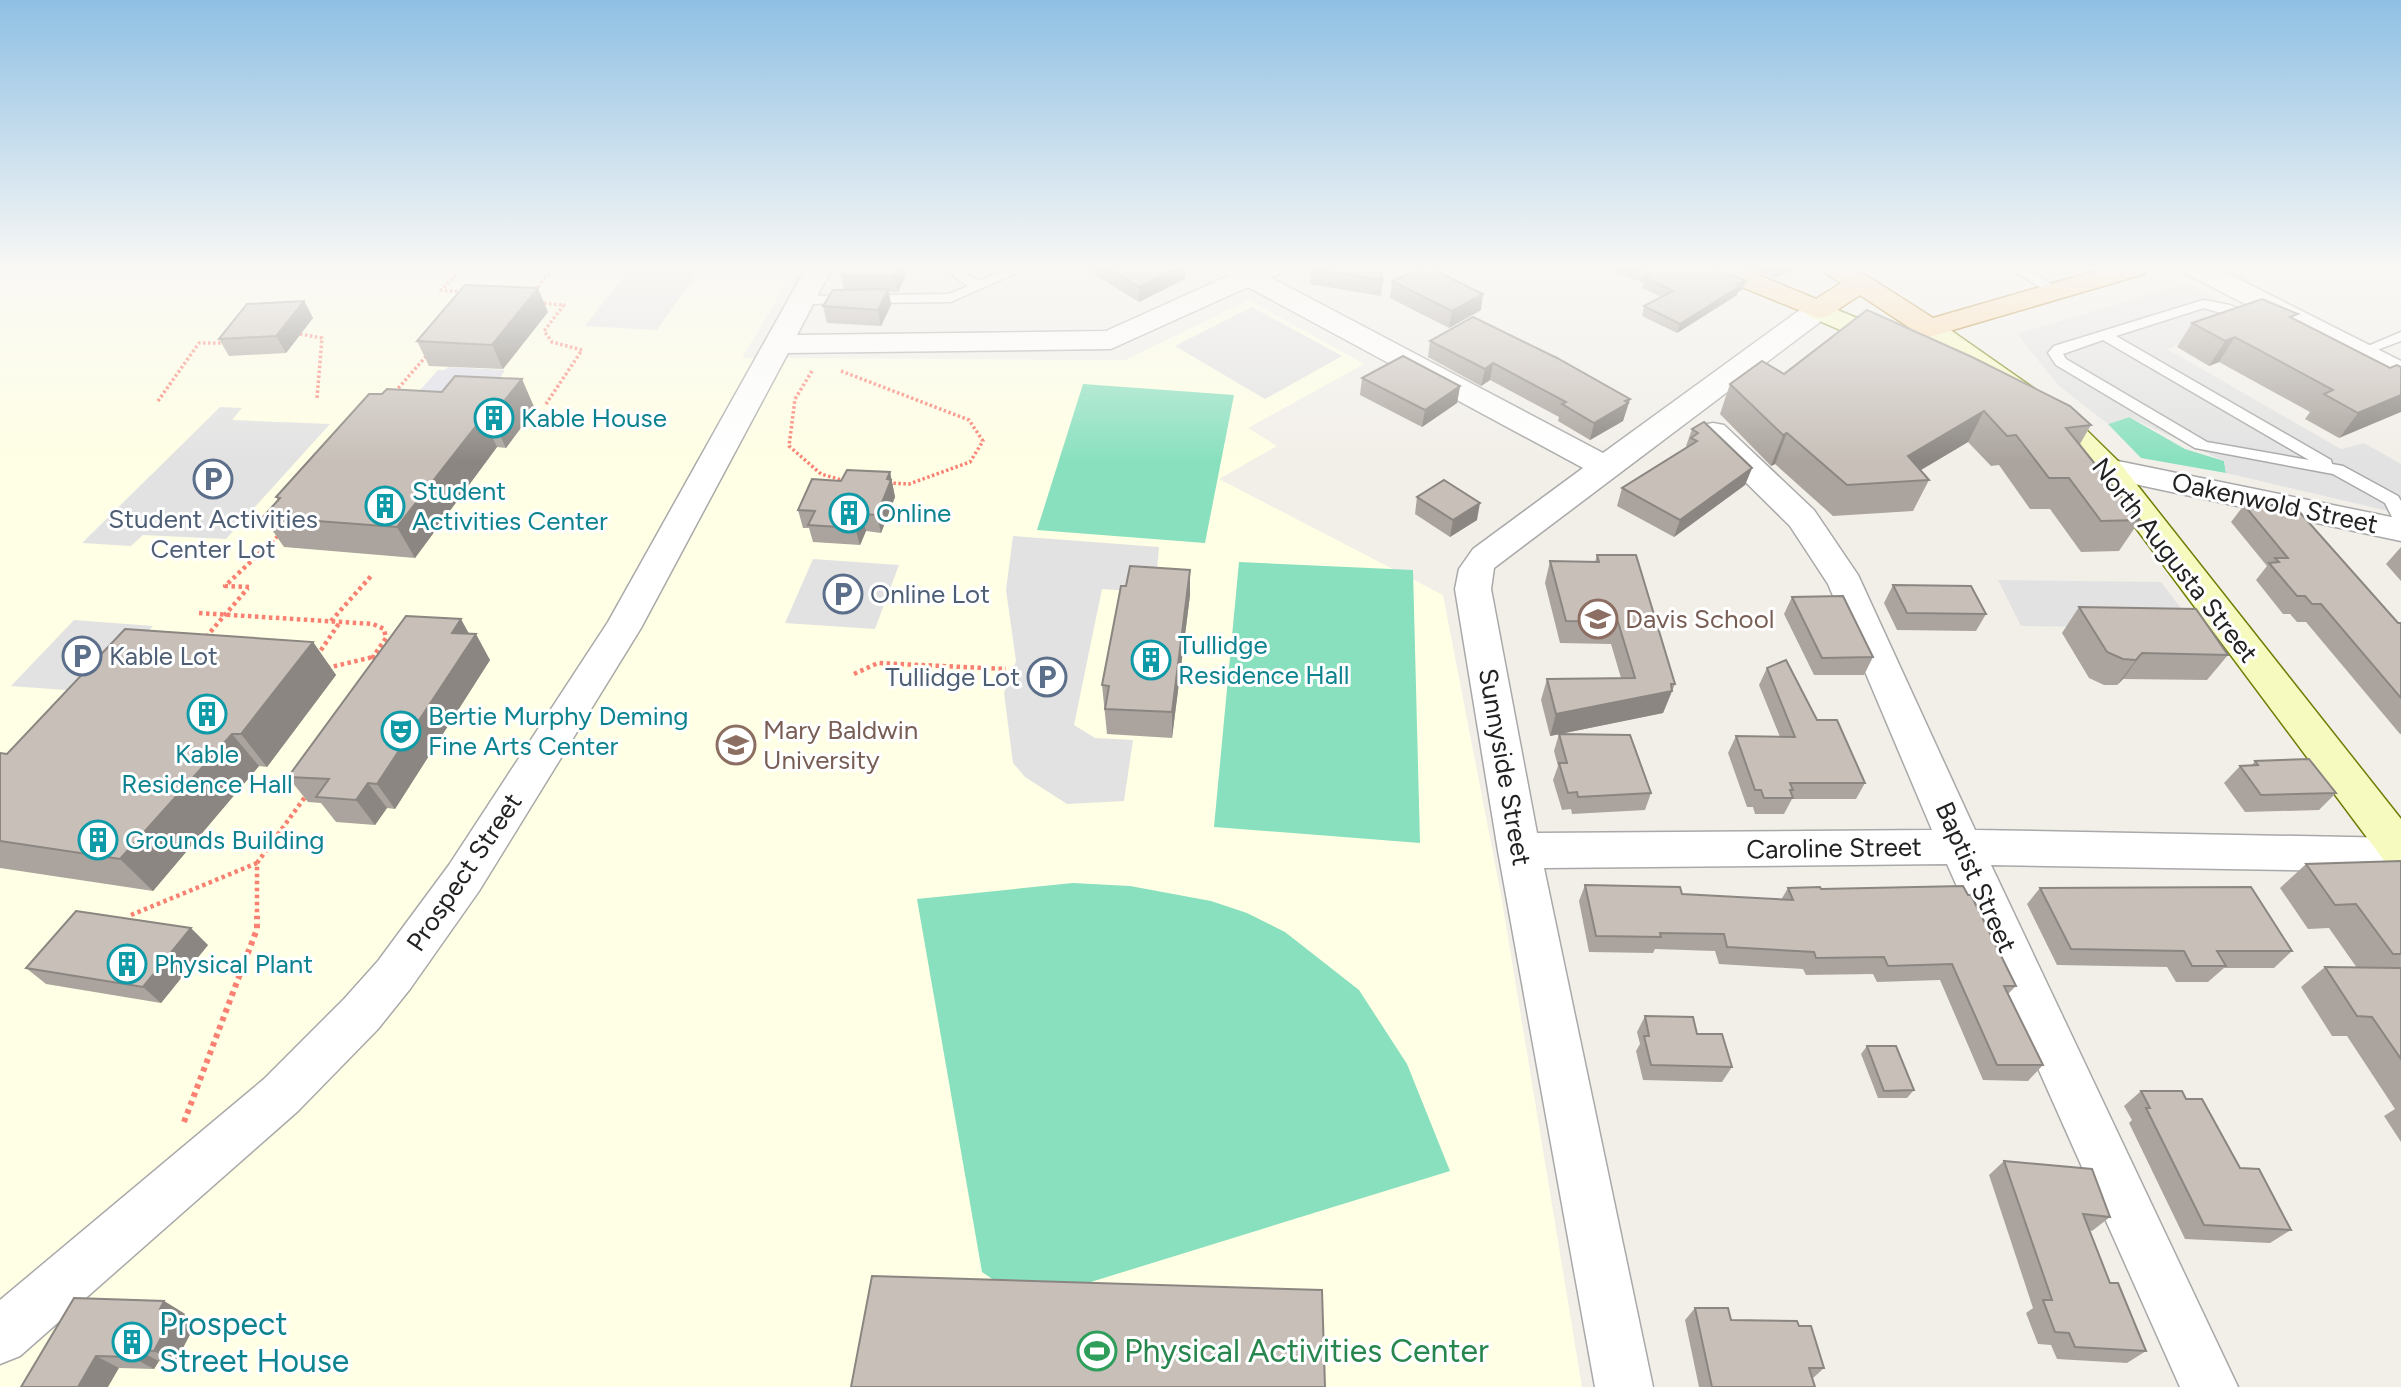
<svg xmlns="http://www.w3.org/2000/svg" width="2401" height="1387" font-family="Figtree,sans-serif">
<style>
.education{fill:#ffffe5}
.pitch{fill:#88e0be}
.parking{fill:#e2e2e2}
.plaza{fill:#dddde8}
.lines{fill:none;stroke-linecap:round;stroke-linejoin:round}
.service-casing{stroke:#a9a9a9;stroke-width:3}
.minor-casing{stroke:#a9a9a9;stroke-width:3}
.secondary-casing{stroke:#707d05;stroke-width:3}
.primary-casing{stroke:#a06b00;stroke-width:3}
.path-far2{stroke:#fa8072;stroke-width:3.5;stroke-dasharray:2.5 2.5;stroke-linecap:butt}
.path-far1{stroke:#fa8072;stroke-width:4.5;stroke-dasharray:3.5 3.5;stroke-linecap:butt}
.path{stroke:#fa8072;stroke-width:6;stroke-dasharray:4.5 4.5;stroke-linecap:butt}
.service{fill:#fff;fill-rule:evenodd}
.minor{fill:#fff;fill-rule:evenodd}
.secondary{fill:#f7fabf;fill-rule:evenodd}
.primary{fill:#fcd6a4;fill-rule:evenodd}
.wall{fill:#aba49e}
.shaded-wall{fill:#8b8681}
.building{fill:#c7bfb8;stroke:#8b8681;stroke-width:2}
.labels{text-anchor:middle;stroke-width:6;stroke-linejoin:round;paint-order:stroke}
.culture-label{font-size:26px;fill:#0d838f;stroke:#fff;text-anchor:start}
.street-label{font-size:26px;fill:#222;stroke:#fff}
.service-label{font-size:26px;fill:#4e5e75;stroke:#fff;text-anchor:start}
.education-label{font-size:26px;fill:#785e54;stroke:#fff;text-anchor:start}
.near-culture-label{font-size:32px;fill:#0d838f;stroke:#fff;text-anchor:start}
.near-leisure-label{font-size:32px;fill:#27864d;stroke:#fff;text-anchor:start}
</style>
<rect width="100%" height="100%" fill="#f2efe9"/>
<polygon class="education" points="0,268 795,268 742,358 1125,360 1249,300 1364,364 1248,428 1277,446 1219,479 1443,595 1501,895 1582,1387 0,1387"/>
<g class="pitch">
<polygon points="1083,384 1234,395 1205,543 1037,530"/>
<polygon points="2129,417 2185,449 2224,461 2226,473 2141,458 2108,424"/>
<polygon points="1239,562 1413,570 1420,843 1214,827"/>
<polygon points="1073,883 1130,886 1211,901 1247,913 1285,932 1359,990 1407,1064 1450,1171 1026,1302 982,1272 917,899"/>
</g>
<g class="parking">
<polygon points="630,268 700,268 657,330 585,326"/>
<polygon points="2027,268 2092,268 2058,285"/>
<polygon points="2186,283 2250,317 2167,349 2341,449 2364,443 2401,464 2401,514 2226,473 2224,461 2129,417 2108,424 2058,385 2017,334"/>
<polygon points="1252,307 1342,356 1265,399 1175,346"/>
<polygon points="220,407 242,408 232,420 330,424 226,539 143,535 131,546 82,543"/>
<polygon points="1013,536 1159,547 1155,593 1102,589 1074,725 1095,738 1133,740 1124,801 1067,804 1025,777 1013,763 1004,693 1016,661 1006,590"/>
<polygon points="813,559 899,565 875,629 785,623"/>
<polygon points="1998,580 2161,582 2196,628 2021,626"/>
<polygon points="74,620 153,626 92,692 11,686"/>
</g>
<polygon class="plaza" points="448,367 505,370 486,400 413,398 438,370 445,370"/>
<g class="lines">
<defs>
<g id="service">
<polygon points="942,268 958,268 979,281 1009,268 1027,268 951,302 800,304 793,300 800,296 949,294 968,286"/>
<polygon points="2009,268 2025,268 2063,291 2056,295 2051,294"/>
<path d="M2203 300 2230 305 2259 318 2252 322 2204 308 2116 336 2331 460 2332 464 2343 466 2398 496 2401 501V524L2395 523 2385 503 2333 474 2195 448 2056 365 2048 353 2054 346ZM2103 340 2309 460 2207 442 2066 359 2063 354Z"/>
<polygon points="2401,332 2401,341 2361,356 2354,352"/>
</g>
<g id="minor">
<polygon points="806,268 832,268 797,335 1106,331 1228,276 1221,268 1281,268 1278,274 1270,277 1603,453 1808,304 1818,302 1828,304 1832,310 1828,316 1494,568 1491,589 1537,833 1932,830 1828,584 1790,526 1702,439 1697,432 1702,425 1713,423 1724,425 1814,510 1858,575 1975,830 2401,838 2401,872 1991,865 2238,1387 2180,1387 1947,864 1544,868 1653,1387 1595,1387 1498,851 1455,589 1459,569 1473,549 1583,468 1248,287 1111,349 788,353 641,628 479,891 410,989 378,1029 298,1111 20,1356 0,1364 0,1300 264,1079 344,999 378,961 449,865 608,622"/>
<polygon points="2184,268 2217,268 2401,361 2401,382 2390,379 2187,274"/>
<polygon points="2108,459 2401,519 2401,541 2097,476 2092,469 2097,462"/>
</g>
<g id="secondary">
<polygon points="1818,302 1908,339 1913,345 1908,351 1898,354 1888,351 1808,316 1804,310 1808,304"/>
<polygon points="1929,319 1939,322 2069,413 2119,462 2401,819 2401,868 2386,863 2097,476 2047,427 1919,334 1915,328 1919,322"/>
</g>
<polygon id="primary" points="1707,268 1742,268 1816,299 1841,283 1827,274 1824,268 1855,268 1933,318 2106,268 2147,268 2144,274 1929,337 1919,334 1860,295 1828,316 1818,318 1710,274"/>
</defs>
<use href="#service" class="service-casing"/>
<use href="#minor" class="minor-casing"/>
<use href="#secondary" class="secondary-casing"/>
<use href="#primary" class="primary-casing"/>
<g class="path-far2">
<polyline points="463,268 441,290 465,292"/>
<polyline points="535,291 545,277 559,268"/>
<polyline points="539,303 564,305 544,331 552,342 582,350 546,404"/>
<polyline points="300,334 322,338 317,398"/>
<polyline points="812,371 795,399 789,446 821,474 845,481"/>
<polyline points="841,371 969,420 983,441 970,462 909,484 889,483"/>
<polyline points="395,392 428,354"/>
<polyline points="158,401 199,343 225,343"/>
<polyline points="261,552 280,534"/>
</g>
<g class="path-far1">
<polyline points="249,587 225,586 262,551"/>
<polyline points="199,613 373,624 384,629 386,638 373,657 379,658"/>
<polyline points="331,621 372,575"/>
<polyline points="206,637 248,588"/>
<polyline points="317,656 340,622"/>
<polyline points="327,668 373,657"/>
<polyline points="854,674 878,663 1006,669"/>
<polyline points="257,863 308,793"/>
<polyline points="131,915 257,863 257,918"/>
</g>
<polyline class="path" points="184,1122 257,929 257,916"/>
<use href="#service" class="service"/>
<use href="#minor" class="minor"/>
<use href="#secondary" class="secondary"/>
<use href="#primary" class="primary"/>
</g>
<g class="wall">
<polygon points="909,268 898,292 889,292 891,305 881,326 827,323 823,306 844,290 841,276"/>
<polygon points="1084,268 1185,268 1185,279 1139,302"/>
<polygon points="1311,268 1383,280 1381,296 1310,284"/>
<polygon points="1605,268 1714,268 1746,281 1742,290 1738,292 1737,295 1677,333 1642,316 1644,306 1662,297 1642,288 1644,283"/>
<polygon points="1748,268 1792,268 1791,272 1773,278"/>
<polygon points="1392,281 1481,310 1449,328 1390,298"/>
<polygon points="304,301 313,318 286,353 229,356 219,339"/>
<polygon points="548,312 503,369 429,366 417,341"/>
<polygon points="2294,319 2390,368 2397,365 2339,438 2305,419 2310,412 2219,362 2209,366 2177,347 2192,323"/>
<polygon points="1430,341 1630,399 1623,421 1590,440 1558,421 1559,417 1490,380 1481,386 1428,357"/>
<polygon points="1784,374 2091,425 2080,444 2140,520 2119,551 2081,552 2050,509 2030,509 1999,465 1991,466 1968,442 1920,470 1929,480 1913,511 1833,516 1775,464 1771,466 1720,414 1730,384"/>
<polygon points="1362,378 1460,386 1457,403 1422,427 1360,395"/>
<polygon points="382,394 535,409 506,448 497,447 415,558 284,547 263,517 278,500 276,497"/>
<polygon points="1692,429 1752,468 1745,485 1674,537 1617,506 1622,488 1687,447 1686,446"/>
<polygon points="890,472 895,497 881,533 866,531 860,545 813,542 809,528 803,528 798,510 841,481"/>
<polygon points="1417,497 1477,520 1450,537 1415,514"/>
<polygon points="2244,505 2398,623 2401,623 2401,734 2400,734 2306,622 2297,622 2290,614 2283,614 2256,580 2267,566 2231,522"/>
<polygon points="2401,547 2401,581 2386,564"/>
<polygon points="1597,555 1675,684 1663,713 1550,736 1541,700 1547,679 1621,678 1611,644 1560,643 1545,583 1550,561 1595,562"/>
<polygon points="1893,585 1986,614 1976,631 1897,630 1884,603"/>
<polygon points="1190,595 1172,738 1107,734 1102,685"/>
<polygon points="1792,597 1873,657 1864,675 1814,675 1784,614"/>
<polygon points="2079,607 2228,655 2207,680 2123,679 2117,685 2104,685 2089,678 2062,633"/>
<polygon points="469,634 490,660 395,809 387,808 375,825 336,822 321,803 308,802 288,777"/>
<polygon points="313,642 336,675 267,767 259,766 153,891 0,868 0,753 7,754"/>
<polygon points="1767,668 1817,720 1865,783 1856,799 1792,799 1784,814 1755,814 1753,807 1747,807 1728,753 1736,736 1780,737 1759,685"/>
<polygon points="1559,734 1651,793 1645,810 1572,814 1571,809 1562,810 1553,780 1558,766 1554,751"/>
<polygon points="2255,761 2336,793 2319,810 2245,812 2224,783 2240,766 2252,765"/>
<polygon points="2401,861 2401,1142 2384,1116 2395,1109 2347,1036 2332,1036 2301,987 2325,967 2357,968 2329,928 2308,929 2280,888 2306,864"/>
<polygon points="1585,885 1682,894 1781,900 1788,888 1821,889 2016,986 2008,994 2043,1065 2028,1081 1983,1080 1940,980 1877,982 1873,974 1806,975 1803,969 1719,964 1715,951 1655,949 1653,953 1589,952 1579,901"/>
<polygon points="2040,888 2292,951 2274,968 2224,968 2208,982 2176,982 2167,967 2057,965 2027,904"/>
<polygon points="208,945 161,1003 46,984 26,968"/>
<polygon points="1645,1016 1697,1034 1732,1067 1722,1082 1643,1080 1636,1051 1640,1044 1637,1032"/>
<polygon points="1867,1046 1914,1090 1907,1098 1878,1098 1861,1054"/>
<polygon points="2141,1091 2186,1099 2240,1168 2291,1230 2270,1243 2185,1239 2129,1123 2132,1120 2124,1106"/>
<polygon points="2004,1161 2110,1217 2092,1231 2089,1230 2110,1283 2146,1351 2127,1363 2057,1359 2051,1345 2038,1344 2026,1313 2033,1308 1989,1175"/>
<polygon points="164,1301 185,1314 184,1315 196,1323 175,1363 159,1361 154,1369 119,1368 21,1387"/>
<polygon points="1695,1308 1731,1320 1799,1326 1824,1368 1812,1379 1815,1387 1699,1387 1685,1320"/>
</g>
<g class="shaded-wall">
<polygon points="898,268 909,268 898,292 894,276"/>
<polygon points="1176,268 1185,268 1185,279 1139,302 1139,287"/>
<polygon points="1780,268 1792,268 1791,272 1773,278 1777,269"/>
<polygon points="1746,281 1742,290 1738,292 1737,295 1677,333 1680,324 1736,284"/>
<polygon points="538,288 548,312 503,369 492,345"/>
<polygon points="888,289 891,305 881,326 878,310"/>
<polygon points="1483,294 1481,310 1449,328 1452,311"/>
<polygon points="304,301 313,318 286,353 276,336"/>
<polygon points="2235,337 2219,362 2209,366 2225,341"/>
<polygon points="1493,363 1490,380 1481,386 1485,369"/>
<polygon points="522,379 535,409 506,448 491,417"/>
<polygon points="1460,386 1457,403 1422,427 1425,410"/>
<polygon points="2401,395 2401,412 2339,438 2358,413"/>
<polygon points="1630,399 1623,421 1590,440 1594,423"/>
<polygon points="1984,411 1968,442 1901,482 1908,456"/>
<polygon points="483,417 497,447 415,558 397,527"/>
<polygon points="1787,433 1775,464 1771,466 1783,435"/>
<polygon points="1752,468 1745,485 1674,537 1680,520"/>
<polygon points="890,472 895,497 881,533 877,515 887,479"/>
<polygon points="1480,503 1477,520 1450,537 1453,520"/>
<polygon points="862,514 866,531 860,545 855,528"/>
<polygon points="1190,570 1190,595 1172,738 1172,712"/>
<polygon points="461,619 472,639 476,634 490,660 395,809 377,784 452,633"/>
<polygon points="313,642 336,675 267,767 241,734"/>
<polygon points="2142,653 2123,679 2117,685 2136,660"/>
<polygon points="1672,691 1663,713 1550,736 1556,714"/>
<polygon points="232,734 259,766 153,891 120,859"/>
<polygon points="368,783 387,808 375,825 356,800"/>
<polygon points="191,928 208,945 161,1003 143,987"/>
<polygon points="164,1301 185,1314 184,1315 196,1323 175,1363 154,1351 160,1309"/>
<polygon points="137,1350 159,1361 154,1369 132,1357"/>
<polygon points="96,1356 119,1368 108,1387 78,1387"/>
</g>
<g class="building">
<polygon points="846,268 898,268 894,276 841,276"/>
<polygon points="1108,268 1176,268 1139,287"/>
<polygon points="1311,268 1379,268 1383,280"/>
<polygon points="1423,268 1430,268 1483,294 1452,311 1392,281"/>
<polygon points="1631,268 1714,268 1746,281 1736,284 1740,286 1680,324 1644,306 1673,291 1645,278 1650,275"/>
<polygon points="465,285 538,288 492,345 417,341"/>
<polygon points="888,289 878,310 823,306 833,290"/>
<polygon points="2262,299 2298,314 2290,317 2390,368 2397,365 2401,367 2401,395 2358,413 2324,394 2333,390 2235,337 2225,341 2192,323"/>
<polygon points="304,301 276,336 219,339 247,304"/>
<polygon points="1867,310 1972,357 2070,406 2091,425 2066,428 2140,520 2101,521 2069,478 2049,478 2016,435 2007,436 1984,411 1908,456 1929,480 1847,485 1787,433 1783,435 1730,384 1762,361 1784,374"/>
<polygon points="1473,317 1557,358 1630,399 1625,401 1628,403 1594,423 1562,404 1566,402 1493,363 1485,369 1430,341"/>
<polygon points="1403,356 1460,386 1425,410 1362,378"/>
<polygon points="455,376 522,379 491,417 483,417 397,527 263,517 280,498 276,497 369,394 382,394 387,389 442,392"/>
<polygon points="1704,422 1752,468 1680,520 1622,488 1697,441 1691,438 1698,433 1692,429"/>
<polygon points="847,470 890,472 887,479 891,480 877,515 862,514 855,528 808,525 815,511 798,510 812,479 841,481"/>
<polygon points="1444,480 1480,503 1453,520 1417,497"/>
<polygon points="2244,505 2283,505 2286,508 2296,508 2398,623 2401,623 2401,698 2321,604 2312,604 2305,596 2297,596 2269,563 2279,562 2275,558 2288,558"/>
<polygon points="1597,555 1636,555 1675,684 1671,684 1672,691 1556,714 1547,679 1635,678 1618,622 1566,621 1550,561 1599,562"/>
<polygon points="1130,566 1190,570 1172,712 1105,709 1109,686 1102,685 1107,659 1121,586 1126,586"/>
<polygon points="1893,585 1971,586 1986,614 1907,613"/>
<polygon points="1843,596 1873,657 1822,658 1792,597"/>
<polygon points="2079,607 2196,609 2228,655 2142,653 2136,660 2123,659 2107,652"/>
<polygon points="406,616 461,619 452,633 476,634 377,784 368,783 356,800 316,797 329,779 288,777"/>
<polygon points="125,629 313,642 241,734 232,734 120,859 0,841 0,753 7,754"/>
<polygon points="1786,660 1817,720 1837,720 1865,783 1790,783 1793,790 1790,790 1793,798 1764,798 1761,790 1755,790 1736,736 1795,737 1767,668"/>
<polygon points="1559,734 1630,735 1651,793 1578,797 1577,792 1568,793 1559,763 1567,763"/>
<polygon points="2309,759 2336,793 2261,795 2240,766 2258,765 2255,761"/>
<polygon points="2401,861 2401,954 2393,954 2356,904 2335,905 2306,864"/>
<polygon points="1585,885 1680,887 1682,894 1793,900 1788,888 1820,887 1821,889 1963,886 1968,895 1971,895 2016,986 2004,986 2043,1065 1997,1065 1952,964 1888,966 1884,957 1816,958 1814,952 1727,947 1724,934 1660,933 1661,937 1596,936"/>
<polygon points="2251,887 2292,951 2217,951 2226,966 2192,966 2184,951 2071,949 2040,888"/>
<polygon points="76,911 191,928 143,987 26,968"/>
<polygon points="2325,967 2401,968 2401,1059 2372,1017 2357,1016"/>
<polygon points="1645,1016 1693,1017 1697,1034 1722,1034 1732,1067 1651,1065 1644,1036 1649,1036"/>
<polygon points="1867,1046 1896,1046 1914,1090 1884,1091"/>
<polygon points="2141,1091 2182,1091 2186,1099 2202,1099 2240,1168 2259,1169 2291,1230 2204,1225 2146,1108 2150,1108"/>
<polygon points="2004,1161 2092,1169 2110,1217 2083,1214 2110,1283 2118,1283 2146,1351 2075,1347 2069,1333 2055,1332 2043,1300 2052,1300"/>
<polygon points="872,1276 1322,1290 1325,1387 851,1387"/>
<polygon points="74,1298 164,1301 160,1309 176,1310 154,1351 137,1350 132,1357 96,1356 78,1387 21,1387"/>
<polygon points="1695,1308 1728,1308 1731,1320 1797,1321 1799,1326 1811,1326 1824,1368 1809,1368 1815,1387 1712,1387"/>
</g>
<linearGradient id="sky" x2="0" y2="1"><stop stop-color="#8fc0e4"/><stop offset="0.58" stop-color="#f9f8f5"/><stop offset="1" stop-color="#f9f8f5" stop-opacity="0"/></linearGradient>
<rect width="2401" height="462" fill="url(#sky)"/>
<defs>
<symbol id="building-ring" viewBox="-11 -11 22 22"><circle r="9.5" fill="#fff" stroke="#0f9aa8" stroke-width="1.5"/><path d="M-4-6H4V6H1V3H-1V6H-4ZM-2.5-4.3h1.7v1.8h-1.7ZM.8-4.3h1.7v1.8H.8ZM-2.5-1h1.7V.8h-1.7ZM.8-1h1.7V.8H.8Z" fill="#0f9aa8"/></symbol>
<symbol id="parking-ring" viewBox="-11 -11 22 22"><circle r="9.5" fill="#fff" stroke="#5c6f8a" stroke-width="1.5"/><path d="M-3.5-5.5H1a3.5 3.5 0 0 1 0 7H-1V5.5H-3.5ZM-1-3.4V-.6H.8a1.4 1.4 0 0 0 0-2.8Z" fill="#5c6f8a"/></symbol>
<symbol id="school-ring" viewBox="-11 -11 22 22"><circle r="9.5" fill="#fff" stroke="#8d6e63" stroke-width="1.5"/><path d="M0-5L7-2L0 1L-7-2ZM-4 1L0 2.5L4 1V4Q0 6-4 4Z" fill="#8d6e63"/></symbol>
<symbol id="theatre-ring" viewBox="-11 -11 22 22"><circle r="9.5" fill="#fff" stroke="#0f9aa8" stroke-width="1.5"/><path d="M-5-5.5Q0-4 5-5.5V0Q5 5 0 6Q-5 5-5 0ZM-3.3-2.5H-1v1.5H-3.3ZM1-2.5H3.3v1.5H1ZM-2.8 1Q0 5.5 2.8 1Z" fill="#0f9aa8"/></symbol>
<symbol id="university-ring" viewBox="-11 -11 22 22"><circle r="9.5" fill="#fff" stroke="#8d6e63" stroke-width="1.5"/><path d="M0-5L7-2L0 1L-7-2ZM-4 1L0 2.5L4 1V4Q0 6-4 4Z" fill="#8d6e63"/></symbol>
<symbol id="stadium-ring" viewBox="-11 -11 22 22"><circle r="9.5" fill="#fff" stroke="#2e9e5b" stroke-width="1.5"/><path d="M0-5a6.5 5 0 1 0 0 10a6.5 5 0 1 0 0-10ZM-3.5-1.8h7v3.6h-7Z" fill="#2e9e5b"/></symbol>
</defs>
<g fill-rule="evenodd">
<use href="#building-ring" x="472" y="396" width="44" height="44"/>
<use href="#parking-ring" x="191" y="457" width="44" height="44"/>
<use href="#building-ring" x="363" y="484" width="44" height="44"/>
<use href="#building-ring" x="827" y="491" width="44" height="44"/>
<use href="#parking-ring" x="821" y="572" width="44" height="44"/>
<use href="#school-ring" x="1576" y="597" width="44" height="44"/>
<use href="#parking-ring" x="60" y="634" width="44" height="44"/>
<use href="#building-ring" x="1129" y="638" width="44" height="44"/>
<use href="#parking-ring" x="1025" y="655" width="44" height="44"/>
<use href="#building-ring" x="185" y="692" width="44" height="44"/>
<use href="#theatre-ring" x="379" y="709" width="44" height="44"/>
<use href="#university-ring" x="714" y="723" width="44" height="44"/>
<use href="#building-ring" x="76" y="818" width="44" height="44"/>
<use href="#building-ring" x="105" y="942" width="44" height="44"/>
<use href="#building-ring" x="110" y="1320" width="44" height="44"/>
<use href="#stadium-ring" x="1075" y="1329" width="44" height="44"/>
</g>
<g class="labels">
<g class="culture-label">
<text x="521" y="427">Kable House</text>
<text x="412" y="500">Student<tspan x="412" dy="30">Activities Center</tspan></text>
<text x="876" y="522">Online</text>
<text x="1178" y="654">Tullidge<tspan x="1178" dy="30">Residence Hall</tspan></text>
<text x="428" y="725">Bertie Murphy Deming<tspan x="428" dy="30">Fine Arts Center</tspan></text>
<text x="207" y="763" text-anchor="middle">Kable<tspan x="207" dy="30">Residence Hall</tspan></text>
<text x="125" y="849">Grounds Building</text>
<text x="154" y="973">Physical Plant</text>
</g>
<g class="street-label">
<text transform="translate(2275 503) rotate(12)" y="9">Oakenwold Street</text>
<text transform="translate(2175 560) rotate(52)" y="9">North Augusta Street</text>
<text transform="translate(1505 767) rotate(80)" y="9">Sunnyside Street</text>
<text transform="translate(1834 848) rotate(-1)" y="9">Caroline Street</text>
<text transform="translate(464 872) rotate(-56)" y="9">Prospect Street</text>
<text transform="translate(1976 877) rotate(66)" y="9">Baptist Street</text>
</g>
<g class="service-label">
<text x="213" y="528" text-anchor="middle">Student Activities<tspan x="213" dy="30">Center Lot</tspan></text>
<text x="870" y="603">Online Lot</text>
<text x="109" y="665">Kable Lot</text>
<text x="1020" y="686" text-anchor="end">Tullidge Lot</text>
</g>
<g class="education-label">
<text x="1625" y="628">Davis School</text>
<text x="763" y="739">Mary Baldwin<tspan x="763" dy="30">University</tspan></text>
</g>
<g class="near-culture-label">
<text x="159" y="1335">Prospect<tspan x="159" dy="37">Street House</tspan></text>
</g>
<g class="near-leisure-label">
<text x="1124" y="1362">Physical Activities Center</text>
</g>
</g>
</svg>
